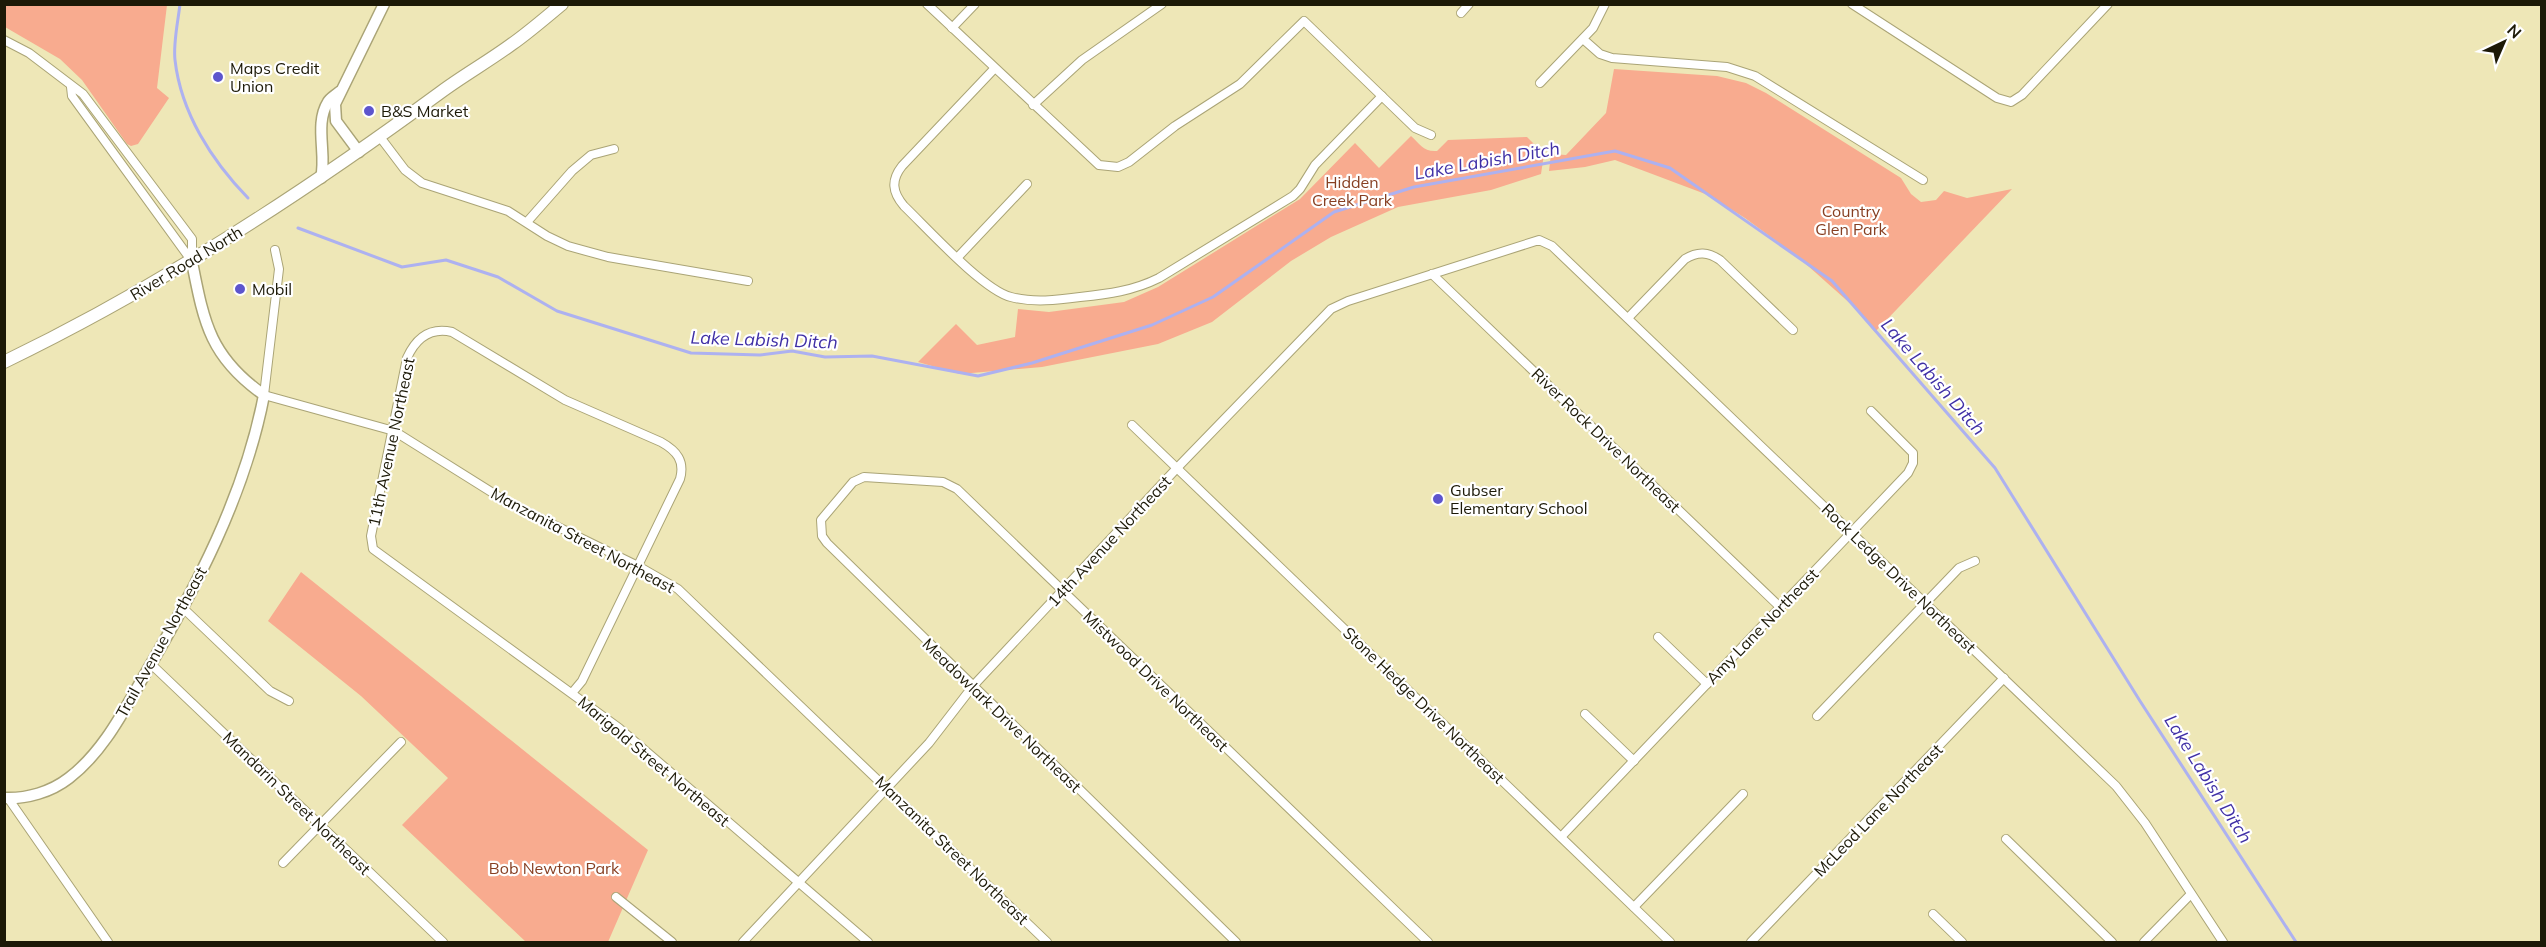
<svg xmlns="http://www.w3.org/2000/svg" width="2546" height="947" font-family="Mulish,sans-serif">
<style>
.green{fill:#f8ab8f}
.lines{fill:none;stroke-linecap:round;stroke-linejoin:round}
.stream{stroke:#adb1f0;stroke-width:3}
.street-casing{stroke:#aaa476;stroke-width:10}
.secondary-casing{stroke:#aaa476;stroke-width:13}
.primary-casing{stroke:#aaa476;stroke-width:14}
.street{stroke:#fff;stroke-width:8}
.secondary{stroke:#fff;stroke-width:10}
.primary{stroke:#fff;stroke-width:12}
.poi-dot{fill:#5d55cd;stroke:#fff;stroke-width:2}
.labels{text-anchor:middle;stroke-width:4.5;stroke-linejoin:round;paint-order:stroke}
.poi-label{font-size:16px;fill:#1c1907;stroke:#fff;text-anchor:start}
.park-label{font-size:16px;fill:#873f22;stroke:#fff}
.street-label{font-size:16px;fill:#1c1907;stroke:#fff}
.water-label{font-size:18px;font-style:italic;fill:#4030a6;stroke:#fff}
</style>
<rect width="100%" height="100%" fill="#eee7b7"/>
<g class="green">
<polygon points="4,5 167,5 157,88 169,98 138,144 131,146 127,144 82,80 60,59 5,27"/>
<polygon points="1614,69 1717,76 1746,83 1766,93 1901,178 1911,194 1921,202 1936,200 1944,191 1967,198 2012,189 1875,332 1853,306 1798,257 1745,218 1708,195 1615,160 1585,167 1549,171 1551,154 1566,155 1606,113"/>
<path d="M1411 136C1420 144 1423 152 1437 151L1448 140 1527 137 1544 154 1541 174 1491 190 1398 207 1331 237 1291 261 1212 322 1158 344 1042 367 960 374 918 362 956 324 977 345 1015 337 1018 309 1049 312 1124 302 1158 287 1300 199 1355 143 1379 168Z"/>
<polygon points="301,572 648,850 608,942 526,942 402,825 448,778 361,696 268,621"/>
</g>
<g class="lines">
<g class="stream">
<path d="M180 4C178 22 173 43 175 60 181 113 212 161 248 198"/>
<polyline points="298,228 402,267 446,260 498,277 557,311 691,353 760,355 792,351 825,357 872,356 978,376 1032,363 1152,325 1213,297 1334,212 1414,187 1615,151 1670,168 1832,281 1995,468 2140,701 2296,942"/>
</g>
<defs>
<g id="street">
<polyline points="927,4 1099,165 1118,167 1129,162 1175,126 1240,84 1304,21 1415,128 1431,135"/>
<polyline points="1852,4 1997,98 2011,102 2022,95 2108,4"/>
<polyline points="1461,13 1469,4"/>
<polyline points="952,28 975,4"/>
<polyline points="1583,39 1600,54 1612,58 1727,67 1755,76 1923,180"/>
<polyline points="4,40 29,53 83,94 192,239 192,260"/>
<path d="M994 69 902 166C891 180 892 192 904 206 927 228 983 290 1011 297 1033 303 1058 300 1080 297 1108 294 1133 291 1159 278L1293 196 1300 189 1315 165 1382 96"/>
<polyline points="1540,83 1593,28 1605,4"/>
<polyline points="71,87 72,96 191,260"/>
<polyline points="1033,105 1082,60 1162,4"/>
<polyline points="380,137 405,170 422,183 508,211 547,236 568,246 608,257 748,281"/>
<polyline points="527,222 572,171 591,155 614,149"/>
<polyline points="275,250 279,269 264,395 394,431 509,503 638,566 678,589 1047,942"/>
<polyline points="958,257 1027,184"/>
<polyline points="1432,274 1780,607"/>
<path d="M1628 318 1685 259C1698 251 1708 252 1720 260L1793 330"/>
<polyline points="1132,425 1670,942"/>
<polyline points="184,609 270,691 289,701"/>
<polyline points="1658,637 1707,684"/>
<polyline points="151,664 443,942"/>
<path d="M572 693 582 681 680 479C685 461 677 451 661 442L565 400 452 332C430 327 416 338 407 358L371 536 373 549 619 728 868 942"/>
<polyline points="1585,714 1634,761"/>
<polyline points="1817,716 1959,568 1975,561"/>
<polyline points="8,798 108,942"/>
<polyline points="1561,837 1908,473 1913,463 1913,453 1871,411"/>
<polyline points="2006,839 2112,942"/>
<polyline points="283,863 401,742"/>
<polyline points="616,897 672,942"/>
<polyline points="1634,907 1743,794"/>
<polyline points="1933,914 1962,942"/>
<polyline points="743,942 929,743 973,686 1177,468 1331,309 1348,301 1539,240 1552,246 2116,786 2145,823 2223,942"/>
<polyline points="1236,942 827,543 822,536 821,520 853,482 864,477 943,482 957,489 1428,942"/>
<polyline points="1751,942 2004,678"/>
<polyline points="2144,942 2191,894"/>
</g>
<g id="secondary">
<polyline points="359,152 336,121 335,104 384,4"/>
<path d="M321 178C327 155 314 124 328 102 330 98 336 95 339 92"/>
<path d="M4 798C27 799 51 792 69 778 103 752 123 712 144 676 196 588 245 495 264 395 210 357 204 323 192 262"/>
</g>
<path id="primary" d="M4 362C159 287 302 194 441 92 464 75 489 61 512 44 529 32 545 18 562 4"/>
</defs>
<use href="#street" class="street-casing"/>
<use href="#secondary" class="secondary-casing"/>
<use href="#primary" class="primary-casing"/>
<use href="#street" class="street"/>
<use href="#secondary" class="secondary"/>
<use href="#primary" class="primary"/>
</g>
<g class="poi-dot">
<circle cx="218" cy="77" r="6"/>
<circle cx="369" cy="111" r="6"/>
<circle cx="240" cy="289" r="6"/>
<circle cx="1438" cy="499" r="6"/>
</g>
<g class="labels">
<g class="poi-label">
<text x="230" y="74">Maps Credit<tspan x="230" dy="18">Union</tspan></text>
<text x="381" y="117">B&amp;S Market</text>
<text x="252" y="295">Mobil</text>
<text x="1450" y="496">Gubser<tspan x="1450" dy="18">Elementary School</tspan></text>
</g>
<g class="park-label">
<text x="1352" y="188">Hidden<tspan x="1352" dy="18">Creek Park</tspan></text>
<text x="1851" y="217">Country<tspan x="1851" dy="18">Glen Park</tspan></text>
<text x="554" y="874">Bob Newton Park</text>
</g>
<g class="street-label">
<text transform="translate(186 263) rotate(-31)" y="6">River Road North</text>
<text transform="translate(1606 440) rotate(44)" y="6">River Rock Drive Northeast</text>
<text transform="translate(391 442) rotate(-78)" y="6">11th Avenue Northeast</text>
<text transform="translate(583 540) rotate(28)" y="6">Manzanita Street Northeast</text>
<text transform="translate(1109 541) rotate(-47)" y="6">14th Avenue Northeast</text>
<text transform="translate(1899 578) rotate(44)" y="6">Rock Ledge Drive Northeast</text>
<text transform="translate(1762 626) rotate(-46)" y="6">Amy Lane Northeast</text>
<text transform="translate(161 642) rotate(-61)" y="6">Trail Avenue Northeast</text>
<text transform="translate(1156 681) rotate(44)" y="6">Mistwood Drive Northeast</text>
<text transform="translate(1424 705) rotate(44)" y="6">Stone Hedge Drive Northeast</text>
<text transform="translate(1002 715) rotate(44)" y="6">Meadowlark Drive Northeast</text>
<text transform="translate(654 761) rotate(40)" y="6">Marigold Street Northeast</text>
<text transform="translate(297 803) rotate(44)" y="6">Mandarin Street Northeast</text>
<text transform="translate(1878 810) rotate(-46)" y="6">McLeod Lane Northeast</text>
<text transform="translate(952 850) rotate(44)" y="6">Manzanita Street Northeast</text>
</g>
<g class="water-label">
<text transform="translate(1487 161) rotate(-10)" y="6">Lake Labish Ditch</text>
<text transform="translate(764 340) rotate(2)" y="6">Lake Labish Ditch</text>
<text transform="translate(1933 377) rotate(49)" y="6">Lake Labish Ditch</text>
<text transform="translate(2208 779) rotate(58)" y="6">Lake Labish Ditch</text>
</g>
</g>
<rect width="2546" height="947" fill="none" stroke="#1c1907" stroke-width="12"/>
<g transform="translate(2504 42) rotate(44)" stroke="#ffffff" stroke-width="4.5" paint-order="stroke">
<path d="M0-4.5L10 22L0 15L-10 22Z" fill="#1c1907"/>
<text y="-9" font-size="16" font-weight="bold" text-anchor="middle" fill="#1c1907">N</text>
</g>
</svg>
